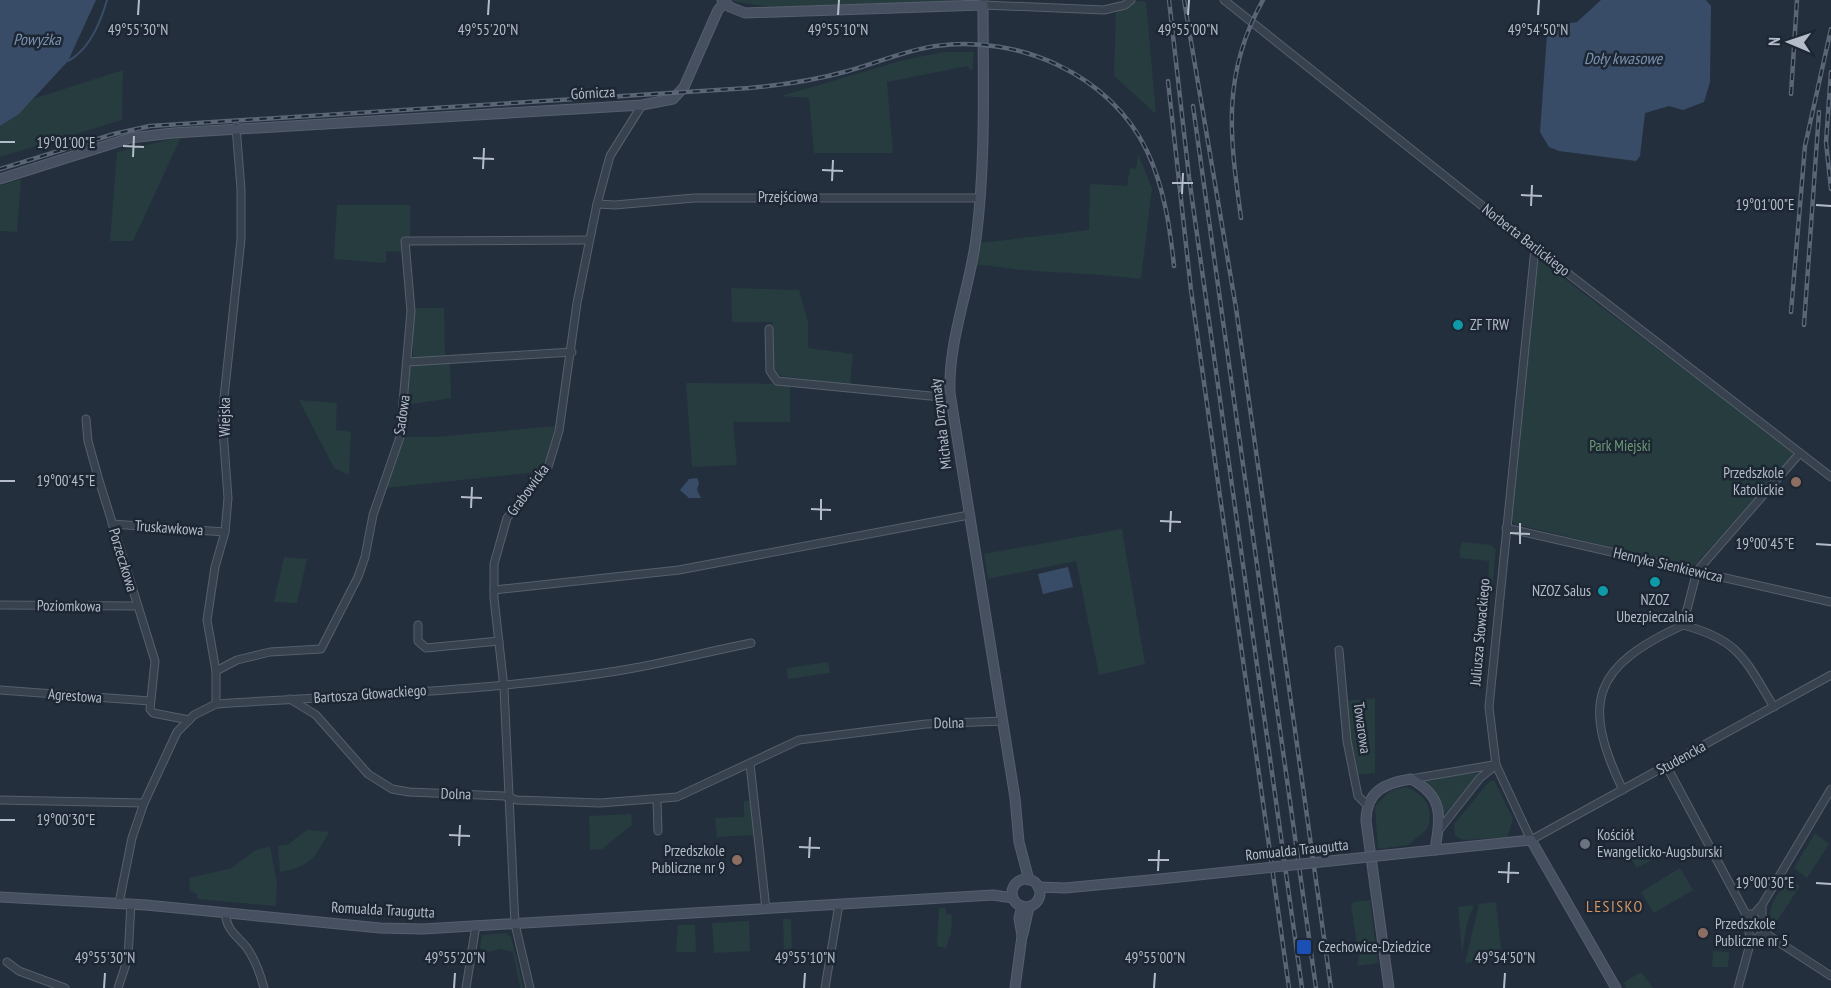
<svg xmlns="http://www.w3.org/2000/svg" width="1831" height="988" font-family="'PT Sans Narrow',sans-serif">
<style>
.green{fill:#263c3f}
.water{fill:#394c67}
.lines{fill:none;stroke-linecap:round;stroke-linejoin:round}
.stream{stroke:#394c67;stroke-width:2}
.street-casing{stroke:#565f6c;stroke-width:9}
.secondary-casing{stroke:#565f6c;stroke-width:11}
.street{stroke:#38414e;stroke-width:7}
.secondary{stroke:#465061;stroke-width:9}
.rail-casing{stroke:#5a6575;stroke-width:4.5}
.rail{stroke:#1d2633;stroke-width:2;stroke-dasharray:7;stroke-linecap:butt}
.secondary-bridge-casing{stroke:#565f6c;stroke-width:11;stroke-linecap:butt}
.secondary-bridge{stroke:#465061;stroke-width:9}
.ticks{fill:none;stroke:#b4bcc9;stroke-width:2}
.culture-dot{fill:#0f9aa8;stroke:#1d2633;stroke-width:2}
.education-dot{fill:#8d6e63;stroke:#1d2633;stroke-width:2}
.worship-dot{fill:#6b7280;stroke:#1d2633;stroke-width:2}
.transit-dot{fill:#1a4fb4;stroke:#1d2633;stroke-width:2}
.labels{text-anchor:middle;stroke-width:5;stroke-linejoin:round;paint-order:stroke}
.street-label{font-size:15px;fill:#b4bcc9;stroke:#1d2633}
.poi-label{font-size:15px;fill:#b4bcc9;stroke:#1d2633;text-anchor:start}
.park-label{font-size:15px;fill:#6b9a76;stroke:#1d2633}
.water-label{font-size:16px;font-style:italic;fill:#7c92b1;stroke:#1d2633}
.neighbourhood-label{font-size:16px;letter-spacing:1.5px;fill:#d59563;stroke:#1d2633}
.ticks-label{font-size:15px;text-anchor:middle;fill:#b4bcc9;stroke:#1d2633;stroke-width:5;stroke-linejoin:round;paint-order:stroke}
</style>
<rect width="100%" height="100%" fill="#242f3e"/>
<g class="green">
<polygon points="724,0 975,0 770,7"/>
<polygon points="1126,0 1146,2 1156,114 1114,76 1116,5"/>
<polygon points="944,52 974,52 972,71 967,66 887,82 893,153 814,153 809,98 781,96 904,60"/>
<polygon points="123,70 122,120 0,157 0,126 19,114 33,99"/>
<polygon points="181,137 133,241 110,241 117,152"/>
<path d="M1138 154 1152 188 1141 279C1102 274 1063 273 1023 270 1007 269 993 265 976 265L981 243 1089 230 1090 184 1127 186 1130 168 1136 169Z"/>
<polygon points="21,179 17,232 0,231 0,186"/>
<polygon points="337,205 410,205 410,238 401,238 402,252 386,251 386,263 334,259"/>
<polygon points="1541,261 1792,451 1793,455 1696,564 1690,566 1515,524 1511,519 1538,262"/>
<polygon points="731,288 799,290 808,321 808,348 853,354 850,385 775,375 772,369 772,322 732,322"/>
<polygon points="413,308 444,308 445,357 413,359"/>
<polygon points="450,362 451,398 406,405 410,369 413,364"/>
<polygon points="686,383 790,384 790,422 733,422 737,465 692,467"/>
<polygon points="299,400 337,403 336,430 351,432 349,475 334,468"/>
<polygon points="555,426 546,459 538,472 384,488 402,437 436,437"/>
<polygon points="1122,529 1145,664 1099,675 1076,561 988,579 984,554"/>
<polygon points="1463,542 1491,545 1496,549 1490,612 1487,611 1489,561 1460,558 1460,547"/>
<polygon points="284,557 307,559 297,603 274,602"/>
<polygon points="828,662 830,673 788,679 787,668"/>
<polygon points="1375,698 1375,773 1356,775 1345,701"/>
<polygon points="1476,773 1477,776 1444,815 1439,796 1425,780"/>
<polygon points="1494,780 1513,819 1507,837 1464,840 1455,836 1454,824 1489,782"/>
<path d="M1406 787C1425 794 1435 809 1427 829L1408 845 1378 849 1375 806 1390 791Z"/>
<polygon points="752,800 755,835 717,837 715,818 744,817 744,801"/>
<polygon points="631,814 632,825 602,849 590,850 589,816"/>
<path d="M307 830 329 832C314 859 311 866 280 872L278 846 287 845Z"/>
<polygon points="1815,833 1829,844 1807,878 1794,868"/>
<polygon points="270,846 277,883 276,906 197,899 197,894 190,891 189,878 232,868 254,851"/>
<polygon points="1646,847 1652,860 1637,868 1629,855"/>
<polygon points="1680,868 1693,890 1654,913 1641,892"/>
<path d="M1788 879 1800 886 1774 926C1762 910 1780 892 1788 879Z"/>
<polygon points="1370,900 1378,963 1357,966 1359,958 1351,905 1354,902"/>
<polygon points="1496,902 1502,958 1465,963 1479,904"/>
<polygon points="1474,905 1467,923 1462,953 1458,907"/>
<polygon points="939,908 946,908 946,914 952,915 951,934 946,948 937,946"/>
<polygon points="783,919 791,919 792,949 784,949"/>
<polygon points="749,921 750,951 714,953 712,923"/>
<polygon points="678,925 695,925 696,952 676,952"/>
<polygon points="506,933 511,937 524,988 520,988 513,952 500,949 487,952 480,948 482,935"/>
<polygon points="1713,951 1729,952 1728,967 1712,967"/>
<polygon points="1641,972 1653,988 1626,988 1624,982"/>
</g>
<g class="water">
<polygon points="0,0 96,0 68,61 19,114 0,126"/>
<polygon points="1601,0 1706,0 1711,6 1710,82 1704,102 1683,110 1669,106 1645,113 1640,156 1636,161 1559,151 1549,147 1540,132 1547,34 1551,26 1577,22"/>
<polygon points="697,478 699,483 697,490 701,498 689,498 680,490 689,479"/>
<polygon points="1068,567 1073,587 1043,594 1038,574"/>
</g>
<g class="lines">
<path class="stream" d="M68 61C89 50 101 21 107 0"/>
<defs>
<g id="street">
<polyline points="983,0 983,5 1104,10 1125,5 1131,0"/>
<polyline points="1224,0 1535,248 1831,477"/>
<polyline points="597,204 615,205 694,198 980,198"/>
<polyline points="1535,248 1489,707 1496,765 1531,840 1831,675"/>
<polyline points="769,329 770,371 777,381 951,398"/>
<polyline points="408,362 572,352"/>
<polyline points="86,419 88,441 98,477 155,661 150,709 153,713 189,720"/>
<polyline points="112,524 225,532"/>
<polyline points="1506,528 1831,602"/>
<polyline points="494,590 679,570 969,515"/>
<polyline points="0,605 137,606"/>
<polyline points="418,625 418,641 426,648 499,641"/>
<polyline points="1683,625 1697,571 1800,453"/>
<polyline points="1339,650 1347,741 1358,796 1368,806"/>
<polyline points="216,671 237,660 270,652 321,649 358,577 365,557 373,515 400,437 411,311 405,241 588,240"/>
<polyline points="0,690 150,701"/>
<polyline points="290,699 316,715 368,774 392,789 409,792 504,796 517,800 600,803 677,797 799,740 926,724 1003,721"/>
<polyline points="216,704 216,671 207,620 215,567 225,532 228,498 222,416 241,239 241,189 236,127"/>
<polyline points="750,764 766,909"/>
<polyline points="1667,767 1748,918 1750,944 1738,988"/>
<polyline points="1411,779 1493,765"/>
<path d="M1623 790C1580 701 1594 666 1683 625 1740 640 1745 660 1774 707"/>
<polyline points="0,800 144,803"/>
<polyline points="657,800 658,831"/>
<polyline points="1439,830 1480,778 1496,765"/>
<path d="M119 903 132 838 144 803 177 732 194 715 216 704C349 695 485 692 617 671 662 664 706 652 751 643"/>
<polyline points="1762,906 1762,921 1768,935"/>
<path d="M226 913C225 930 238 936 247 948 256 961 260 973 264 988"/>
<polyline points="1746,914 1754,914 1762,905 1831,789"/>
<polyline points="1768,935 1831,976"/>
<polyline points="1750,944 1759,936 1768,935"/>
<polyline points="7,962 19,971 65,988"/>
<polyline points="118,988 128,958 131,903"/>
<polyline points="466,988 476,925"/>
<polyline points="530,988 515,924 504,688 494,598 494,564 507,518 548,467 559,431 577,303 597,204 610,156 642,105"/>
<polyline points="825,988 839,904"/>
</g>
<g id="secondary">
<path d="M722 0 730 7 745 13 983 5C983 83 986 162 976 239 969 291 948 341 950 393L1015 798 1019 842 1029 880"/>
<polyline points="0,179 130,138 173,133 642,105 673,99 684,87 718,10 724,3"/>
<polyline points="1387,855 1531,840 1616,988"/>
<circle cx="1026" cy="893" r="14"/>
<polyline points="1038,887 1065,888 1160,879"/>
<polyline points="0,897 146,905 380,928 423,929 993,895 1013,898"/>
<polyline points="1023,934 1029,907"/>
<polyline points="1015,988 1022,936 1019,918 1022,906"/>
<path d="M1389 988 1366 821C1366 791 1385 783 1411 779 1445 797 1440 817 1435 850"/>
</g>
</defs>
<use href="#street" class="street-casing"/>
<use href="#secondary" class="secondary-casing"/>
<use href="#street" class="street"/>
<use href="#secondary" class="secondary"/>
<defs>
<g id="rail">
<polyline points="1169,0 1189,177 1302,988"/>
<polyline points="1184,0 1236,308 1331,988"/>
<polyline points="1831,72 1826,142 1831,189"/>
<polyline points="1168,81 1191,290 1289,988"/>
<polyline points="1791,94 1797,0"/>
<polyline points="1193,106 1316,988"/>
<path d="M0 169 114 134 150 126 749 88C783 85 816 80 848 71 877 63 906 50 936 46 1018 34 1111 75 1147 151 1164 187 1170 227 1174 266"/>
<path d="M1241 218C1230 137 1221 75 1263 0"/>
<polyline points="1791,312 1805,146 1831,29"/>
<polyline points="1804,325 1819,112"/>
</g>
</defs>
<use href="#rail" class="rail-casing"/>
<use href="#rail" class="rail"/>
<defs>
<polyline id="secondary-bridge" points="1160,879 1387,855"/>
</defs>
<use href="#secondary-bridge" class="secondary-bridge-casing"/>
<use href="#secondary-bridge" class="secondary-bridge"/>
</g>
<path class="ticks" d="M138 15 139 0M488 15 489 0M838 15 839 0M1188 15 1189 0M1538 15 1539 0M0 142H15M123 146 144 147M133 157 134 136M473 158 494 159M483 169 484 148M822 170 843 171M832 181 833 160M1172 183H1193M1182 194 1183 173M1521 195 1542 196M1816 205 1831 206M1531 206 1532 185M0 481H15M461 497 482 498M471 508 472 487M811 509 831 510M821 520V499M1160 521 1181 522M1170 532 1171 511M1510 533 1530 534M1520 544V523M1816 544 1831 545M0 820H15M449 835 470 836M459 846 460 825M799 847 820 848M809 858 810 837M1148 860H1169M1158 871 1159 850M1498 872 1519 873M1508 883 1509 862M1816 883 1831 884M104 988 105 973M454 988 455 973M804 988 805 973M1154 988 1155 973M1504 988 1505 973"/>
<g class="culture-dot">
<circle cx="1458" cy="325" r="6"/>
<circle cx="1655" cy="582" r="6"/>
<circle cx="1603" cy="591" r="6"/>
</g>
<g class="education-dot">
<circle cx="1796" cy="482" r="6"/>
<circle cx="737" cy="860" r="6"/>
<circle cx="1703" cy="933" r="6"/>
</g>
<circle class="worship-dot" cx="1585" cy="844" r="6"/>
<rect class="transit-dot" x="1296" y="939" width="16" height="16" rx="3"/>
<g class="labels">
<g class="street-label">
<text transform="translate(593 93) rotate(-3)" y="5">Górnicza</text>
<text x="788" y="202">Przejściowa</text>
<text transform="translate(1526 240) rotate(38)" y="5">Norberta Barlickiego</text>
<text transform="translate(402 415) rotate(-82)" y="5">Sadowa</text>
<text transform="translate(225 417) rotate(-90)" y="5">Wiejska</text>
<text transform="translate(941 424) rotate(-97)" y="5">Michała Drzymały</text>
<text transform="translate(528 490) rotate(-54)" y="5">Grabowicka</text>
<text transform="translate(169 528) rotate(4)" y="5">Truskawkowa</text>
<text transform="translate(123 560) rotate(73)" y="5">Porzeczkowa</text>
<text transform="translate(1668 565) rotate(13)" y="5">Henryka Sienkiewicza</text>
<text transform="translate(69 606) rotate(1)" y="5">Poziomkowa</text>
<text transform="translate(1480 632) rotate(-85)" y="5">Juliusza Słowackiego</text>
<text transform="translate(370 694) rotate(-4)" y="5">Bartosza Głowackiego</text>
<text transform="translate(75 696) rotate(4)" y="5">Agrestowa</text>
<text transform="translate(949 723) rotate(-1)" y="5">Dolna</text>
<text transform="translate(1362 728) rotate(82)" y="5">Towarowa</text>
<text transform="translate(1681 758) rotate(-29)" y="5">Studencka</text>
<text transform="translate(456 794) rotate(2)" y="5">Dolna</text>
<text transform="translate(1297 850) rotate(-6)" y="5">Romualda Traugutta</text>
<text transform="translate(383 910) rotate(3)" y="5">Romualda Traugutta</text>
</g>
<g class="poi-label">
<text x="1470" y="330">ZF TRW</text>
<text x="1784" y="478" text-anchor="end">Przedszkole<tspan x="1784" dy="17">Katolickie</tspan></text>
<text x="1591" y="596" text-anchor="end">NZOZ Salus</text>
<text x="1655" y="605" text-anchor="middle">NZOZ<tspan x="1655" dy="17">Ubezpieczalnia</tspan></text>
<text x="1597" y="840">Kościół<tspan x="1597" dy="17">Ewangelicko-Augsburski</tspan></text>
<text x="725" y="856" text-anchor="end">Przedszkole<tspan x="725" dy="17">Publiczne nr 9</tspan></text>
<text x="1715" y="929">Przedszkole<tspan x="1715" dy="17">Publiczne nr 5</tspan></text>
<text x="1318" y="952">Czechowice-Dziedzice</text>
</g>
<g class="park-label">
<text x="1620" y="451">Park Miejski</text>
</g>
<g class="water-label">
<text x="37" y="45">Powyżka</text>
<text x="1623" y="64">Doły kwasowe</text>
</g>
<g class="neighbourhood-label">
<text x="1615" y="912">LESISKO</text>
</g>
</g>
<g class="ticks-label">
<text x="138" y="35">49°55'30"N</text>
<text x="488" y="35">49°55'20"N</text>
<text x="838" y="35">49°55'10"N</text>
<text x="1188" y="35">49°55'00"N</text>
<text x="1538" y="35">49°54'50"N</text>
<text x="66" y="148">19°01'00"E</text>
<text x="1765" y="210">19°01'00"E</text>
<text x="66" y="486">19°00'45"E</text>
<text x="1765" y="549">19°00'45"E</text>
<text x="66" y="825">19°00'30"E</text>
<text x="1765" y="888">19°00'30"E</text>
<text x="105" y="963">49°55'30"N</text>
<text x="455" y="963">49°55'20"N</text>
<text x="805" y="963">49°55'10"N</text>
<text x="1155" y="963">49°55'00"N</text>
<text x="1505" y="963">49°54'50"N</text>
</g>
<g transform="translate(1789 42) rotate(272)" stroke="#1d2633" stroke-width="4.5" paint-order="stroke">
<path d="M0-4.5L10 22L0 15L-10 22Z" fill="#b4bcc9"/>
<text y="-9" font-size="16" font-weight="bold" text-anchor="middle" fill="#b4bcc9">N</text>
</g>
</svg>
